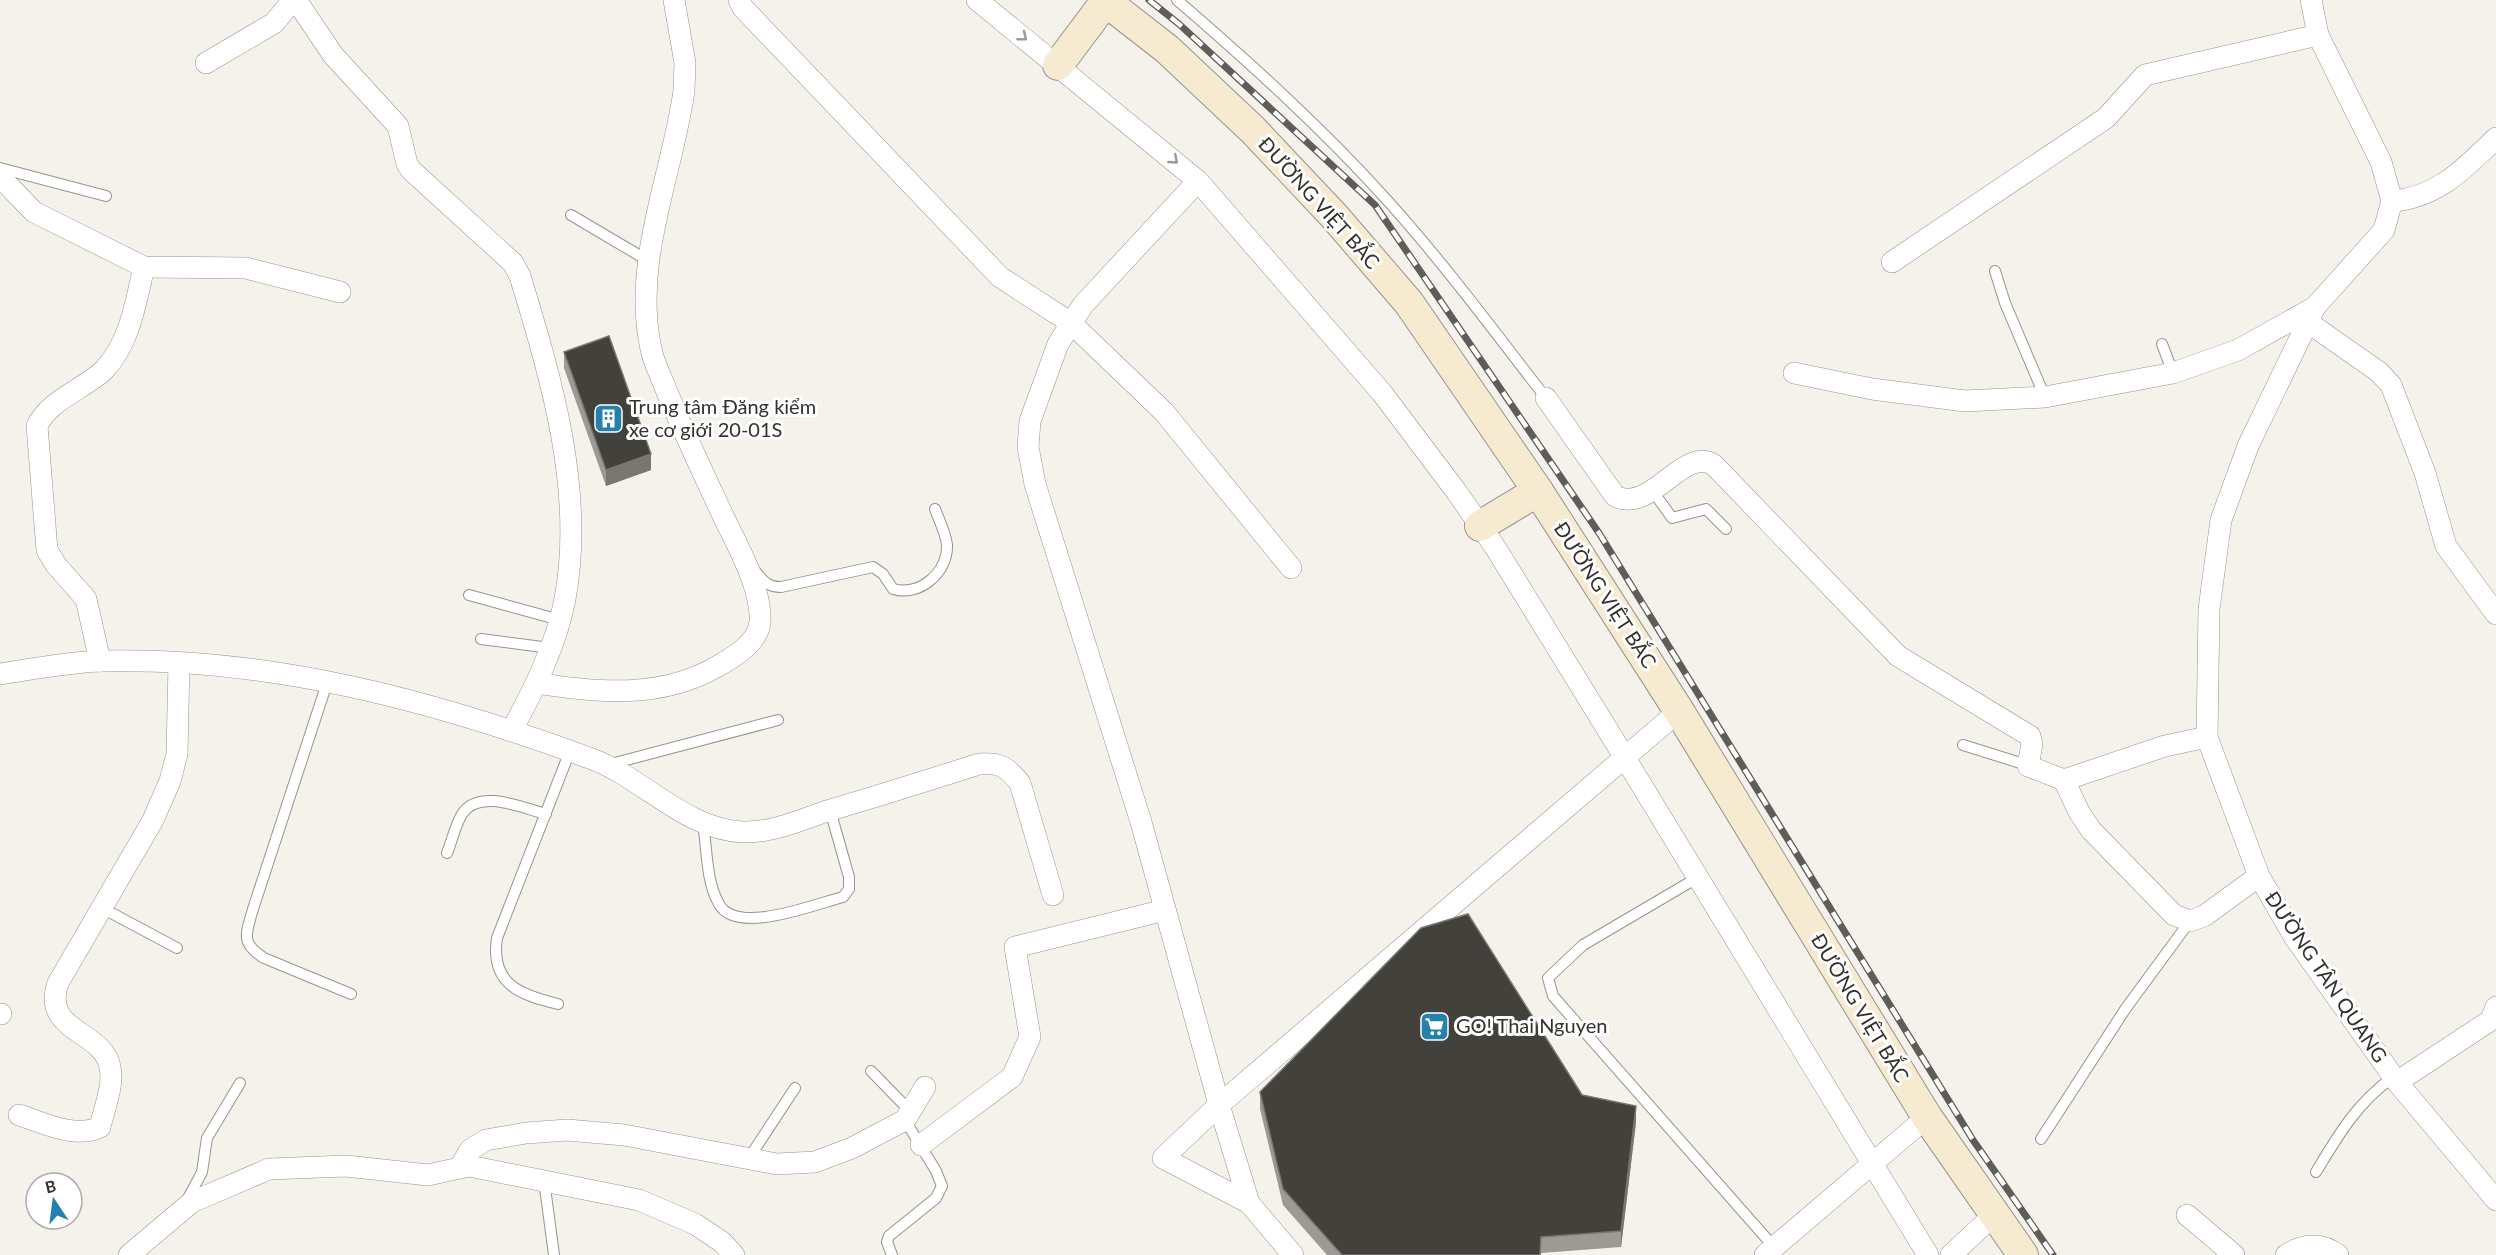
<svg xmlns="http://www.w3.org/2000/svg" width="2496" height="1255" font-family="Lato,sans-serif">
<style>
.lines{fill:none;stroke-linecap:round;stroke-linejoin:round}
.lane-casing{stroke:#97948f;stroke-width:12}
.street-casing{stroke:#97948f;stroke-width:22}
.secondary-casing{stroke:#97948f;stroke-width:32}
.lane{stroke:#fff;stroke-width:10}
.street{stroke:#fff;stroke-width:21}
.secondary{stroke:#f6ead1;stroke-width:30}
.rail-casing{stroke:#5e5d59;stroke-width:7}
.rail{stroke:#fff;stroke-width:4.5;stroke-dasharray:14;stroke-linecap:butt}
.wall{fill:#9c9a94}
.shaded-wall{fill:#787671}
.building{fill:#43413c;stroke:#787671;stroke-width:1.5}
.oneway{stroke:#989896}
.labels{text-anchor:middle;stroke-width:6;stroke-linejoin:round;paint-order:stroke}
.street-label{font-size:20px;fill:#32312e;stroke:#fff}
.poi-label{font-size:20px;fill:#32312e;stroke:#fff;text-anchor:start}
</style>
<rect width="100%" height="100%" fill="#f5f2ec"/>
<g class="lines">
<defs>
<g id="lane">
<path d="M1177 0C1250 63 1321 127 1386 199 1443 262 1494 331 1546 398"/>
<polyline points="0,168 106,196"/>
<polyline points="571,215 647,260"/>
<polyline points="1995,271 2005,303 2045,397"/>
<polyline points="2162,344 2173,373"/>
<polyline points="1652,490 1672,518 1706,509 1726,529"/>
<path d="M756 572C764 582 768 587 781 587L873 567 883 574 893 589C919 597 948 573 947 545 946 534 939 520 935 509"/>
<polyline points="469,595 560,620"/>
<polyline points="481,639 550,648"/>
<path d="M328 680 253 909C246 934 240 943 264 958L351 994"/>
<polyline points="1963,745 2027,765"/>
<polyline points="607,765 778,720"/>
<path d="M703 823C707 848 706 882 719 904 736 936 815 904 843 897L849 889V877L830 810"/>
<path d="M447 853C452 841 455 826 462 814 479 788 522 808 546 814"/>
<polyline points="1697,878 1583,945 1548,978 1553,996 1774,1247"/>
<polyline points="102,908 177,948"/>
<path d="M558 1004C520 995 490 984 497 938L570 751"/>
<polyline points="871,1071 911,1112"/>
<polyline points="2041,1139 2126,1008 2190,921"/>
<polyline points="749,1158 795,1088"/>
<path d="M2316 1172C2339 1134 2356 1104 2393 1077"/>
<polyline points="544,1180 554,1255"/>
<polyline points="186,1202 202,1172 207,1138 240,1083"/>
<polyline points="892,1255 887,1242 889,1236 936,1198 942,1186 936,1171 905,1120"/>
</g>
<g id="street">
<path d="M296 0 333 55 398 126 407 164 411 170 513 263 520 276C551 378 585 491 565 599 556 646 534 689 512 730"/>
<polyline points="739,0 743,8 1000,277 1071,323 1164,412 1291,568"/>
<polyline points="977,0 1198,181 1382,393 1456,491 1495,547 1625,758 1928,1255"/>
<polyline points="2311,0 2318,35 2381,162 2392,201 2384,230 2315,307 2248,446 2221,520 2209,609 2207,737 2259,876 2295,938 2397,1082 2496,1200"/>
<polyline points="206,63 274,23 293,0"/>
<polyline points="0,177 34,212 144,267 246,268 340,292"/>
<polyline points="1198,181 1083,305 1058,344 1030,421 1028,447 1035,484 1141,822 1220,1108 1249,1203 1293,1255"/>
<path d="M2392 201C2437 198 2465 168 2496 138"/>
<polyline points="1892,262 2106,118 2145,75 2318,35"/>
<polyline points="2309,323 2379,372 2391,385 2425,473 2446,546 2496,614"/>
<polyline points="1794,373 1872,389 1965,401 2045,397 2173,373 2238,350 2315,307"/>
<path d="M1546 398 1615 496C1651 515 1683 445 1714 465L1898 656 2030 736 2032 744 2028 766 2064 780 2079 812 2091 830 2174 915 2190 921 2204 916 2259 876"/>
<path d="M100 661 86 599 56 565 47 550 37 426C49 400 84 389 104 370 130 343 136 301 144 267"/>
<path d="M0 674C33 669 68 662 102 661 271 657 435 701 592 759 643 778 686 830 743 832 772 833 800 820 827 811 878 796 929 780 979 764 1000 762 1007 767 1020 783L1053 895"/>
<path d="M537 683C597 693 662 699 718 666 734 657 758 643 760 622 762 590 739 548 725 520 705 477 685 435 667 392 662 378 654 364 651 349 632 262 672 176 684 91L685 63 674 0"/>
<polyline points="2064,780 2165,746 2207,737"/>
<polyline points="0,1014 1,1014"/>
<polyline points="2397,1082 2491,1020 2496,1007"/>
<path d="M19 1115C44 1123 75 1139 100 1127 104 1109 114 1086 110 1067 103 1030 41 1032 58 983L153 820 170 781 177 754 179 663"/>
<polyline points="921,1145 1012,1077 1030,1037 1015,947 1165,910"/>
<polyline points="460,1167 470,1150 486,1140 526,1133 567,1130 624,1135 777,1164 815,1162 852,1148 905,1120 925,1087"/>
<polyline points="1249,1203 1163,1158 1219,1105 1679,711"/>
<polyline points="2187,1215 2234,1255"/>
<polyline points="129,1255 192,1202 269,1169 346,1166 428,1175 469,1166 639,1200 695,1224 722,1242 734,1255"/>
<polyline points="1765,1255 1927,1117"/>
<polyline points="1951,1255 1996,1213"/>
<path d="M2286 1255C2303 1244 2322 1242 2338 1255"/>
</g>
<g id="secondary">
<polyline points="1104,0 1167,49 1253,130 1335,217 1409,303 1538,491 1679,711 1927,1117 2023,1255"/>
<polyline points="1058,65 1106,1"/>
<polyline points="1480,526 1538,491"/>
</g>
</defs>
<use href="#lane" class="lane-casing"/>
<use href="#street" class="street-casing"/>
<use href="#secondary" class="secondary-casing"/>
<use href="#lane" class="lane"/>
<use href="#street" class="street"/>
<use href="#secondary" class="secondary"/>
<defs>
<polyline id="rail" points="1149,0 1179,24 1375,205 1599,533 1973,1140 2053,1255"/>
</defs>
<use href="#rail" class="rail-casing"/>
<use href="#rail" class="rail"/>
</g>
<g class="wall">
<polygon points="564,352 651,470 606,486 564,368"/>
<polygon points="1260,1092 1582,1095 1636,1122 1621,1247 1541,1253 1541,1255 1327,1255 1283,1205 1260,1109"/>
</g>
<g class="shaded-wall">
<polygon points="651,454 651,470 606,486 606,470"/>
<polygon points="1636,1106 1636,1122 1621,1247 1621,1231"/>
</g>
<g class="building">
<polygon points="609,336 651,454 606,470 564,352"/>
<polygon points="1468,914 1582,1095 1636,1106 1621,1231 1541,1237 1540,1255 1342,1255 1283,1189 1260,1092 1421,928"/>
</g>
<defs><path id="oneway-chevron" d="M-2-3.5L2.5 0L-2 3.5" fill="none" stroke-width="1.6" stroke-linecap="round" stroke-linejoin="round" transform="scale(1.5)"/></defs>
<g class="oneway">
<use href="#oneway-chevron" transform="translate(1023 37) rotate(39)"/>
<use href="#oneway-chevron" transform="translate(1174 160) rotate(41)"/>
</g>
<defs>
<symbol id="building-square" viewBox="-11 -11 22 22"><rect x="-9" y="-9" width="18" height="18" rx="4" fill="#2480ad" stroke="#fff"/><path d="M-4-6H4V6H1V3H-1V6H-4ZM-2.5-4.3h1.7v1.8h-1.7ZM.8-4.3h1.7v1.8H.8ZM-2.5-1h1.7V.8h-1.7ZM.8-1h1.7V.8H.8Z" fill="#fff"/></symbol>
<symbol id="supermarket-square" viewBox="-11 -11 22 22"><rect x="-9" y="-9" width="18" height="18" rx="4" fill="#2480ad" stroke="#fff"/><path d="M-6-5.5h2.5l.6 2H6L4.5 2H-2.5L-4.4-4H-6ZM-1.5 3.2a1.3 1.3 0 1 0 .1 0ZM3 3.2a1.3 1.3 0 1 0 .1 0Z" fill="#fff"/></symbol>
</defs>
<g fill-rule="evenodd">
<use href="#building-square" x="592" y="402" width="33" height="33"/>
<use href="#supermarket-square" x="1418" y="1010" width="33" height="33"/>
</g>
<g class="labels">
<g class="street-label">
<text transform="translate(1319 203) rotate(48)" y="7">ĐƯỜNG VIỆT BẮC</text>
<text transform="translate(1605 595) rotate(57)" y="7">ĐƯỜNG VIỆT BẮC</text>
<text transform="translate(2326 977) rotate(56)" y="7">ĐƯỜNG TÂN QUANG</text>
<text transform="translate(1860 1008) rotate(59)" y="7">ĐƯỜNG VIỆT BẮC</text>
</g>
<g class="poi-label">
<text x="629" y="414">Trung tâm Đăng kiểm<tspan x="629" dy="23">xe cơ giới 20-01S</tspan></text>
<text x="1456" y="1033">GO! Thai Nguyen</text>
</g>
</g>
<g transform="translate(54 1201) rotate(347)"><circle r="28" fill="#ffffff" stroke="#adadab" stroke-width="1.5"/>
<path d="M0-4.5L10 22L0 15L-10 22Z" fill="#2480ad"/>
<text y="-9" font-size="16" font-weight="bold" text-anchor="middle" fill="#32312e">B</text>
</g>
</svg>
